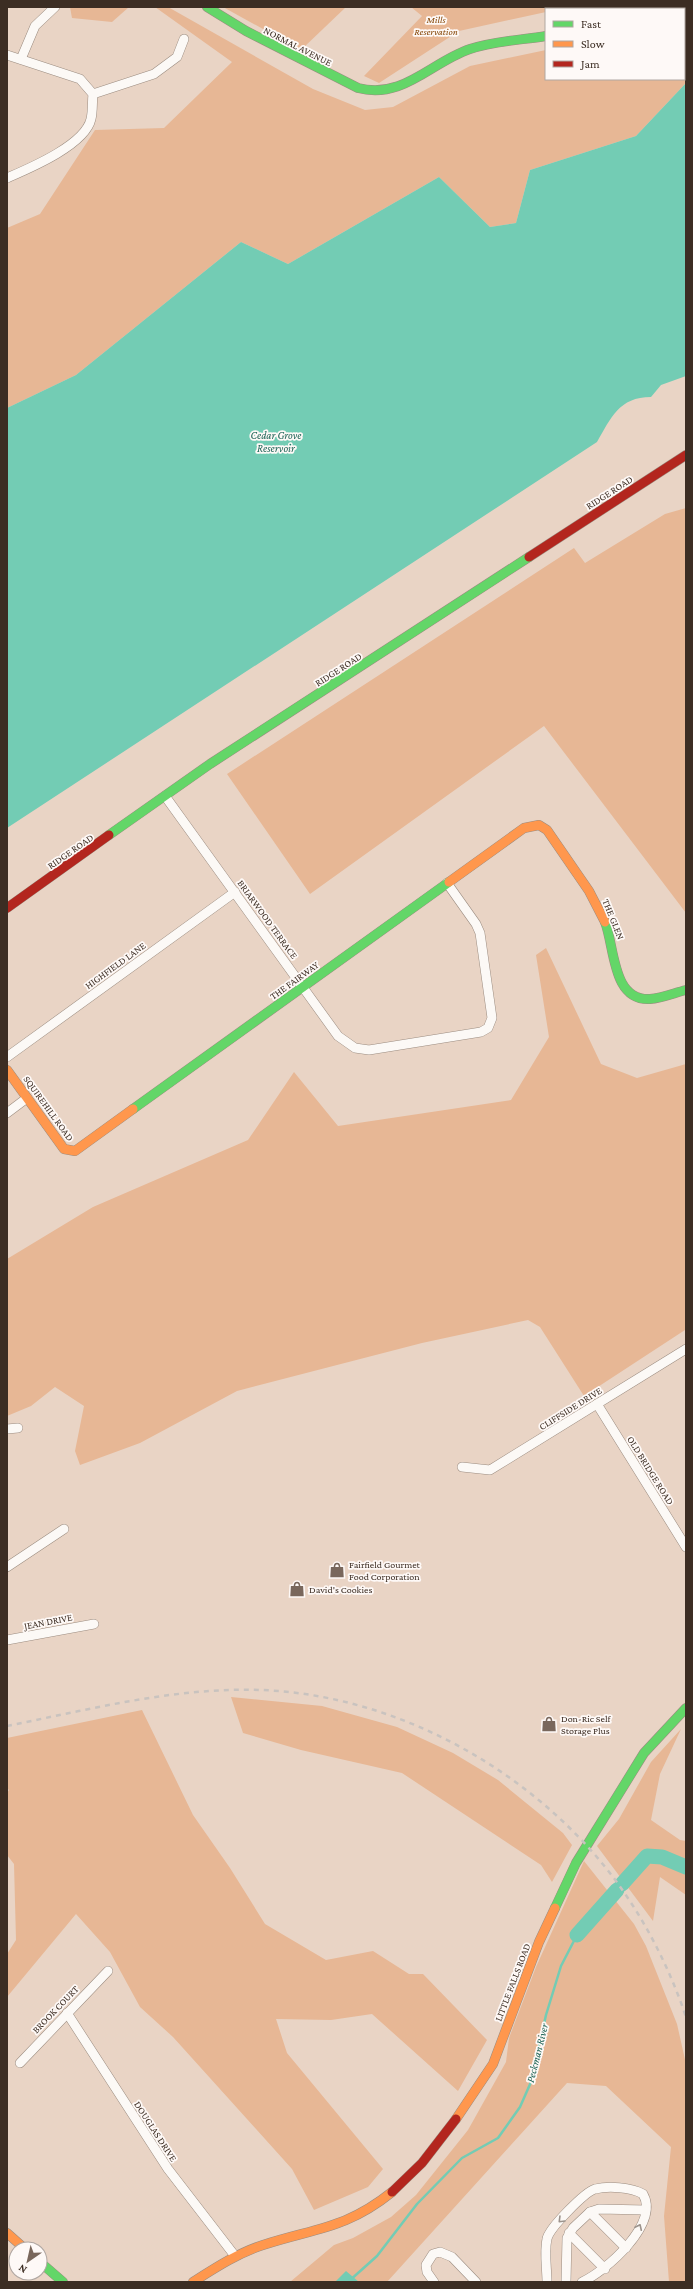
<svg xmlns="http://www.w3.org/2000/svg" width="693" height="2289" font-family="'Crimson Pro',serif">
<style>
.green{fill:#e7b795}
.water{fill:#73ccb4}
.lines{fill:none;stroke-linecap:round;stroke-linejoin:round}
.stream{stroke:#73ccb4;stroke-width:2.5}
.river{stroke:#73ccb4;stroke-width:15}
.street-casing{stroke:#9b8c80;stroke-width:10}
.fast-casing{stroke:#9b8c80;stroke-width:10}
.slow-casing{stroke:#9b8c80;stroke-width:10}
.jam-casing{stroke:#9b8c80;stroke-width:10}
.street{stroke:#fcf9f6;stroke-width:9}
.fast{stroke:#63d668;stroke-width:9}
.slow{stroke:#ff974d;stroke-width:9}
.jam{stroke:#b3261e;stroke-width:9}
.rail{stroke:#c9c3bf;stroke-width:2.5;stroke-dasharray:5 5;stroke-linecap:butt}
.oneway{stroke:#9c938c}
.labels{text-anchor:middle;stroke-width:3.5;stroke-linejoin:round;paint-order:stroke}
.park-label{font-size:10px;font-style:italic;fill:#844403;stroke:#fef9f7}
.street-label{font-size:10px;fill:#3c2d23;stroke:#fef9f7}
.poi-label{font-size:10px;fill:#3c2d23;stroke:#fef9f7;text-anchor:start}
.water-label{font-size:11px;font-style:italic;fill:#1c6355;stroke:#fef9f7}
</style>
<rect width="100%" height="100%" fill="#e9d4c5"/>
<g class="green">
<polygon points="70,7 129,7 112,22 72,18"/>
<polygon points="155,7 168,7 313,89 365,110 393,107 470,66 546,50 546,79 684,79 684,9 623,9 625,7 686,7 686,83 636,136 530,170 516,223 490,227 439,177 288,264 241,242 76,375 7,408 7,228 40,214 95,130 164,128 232,62"/>
<polygon points="223,7 346,7 301,50"/>
<polygon points="411,7 567,7 546,9 546,12 459,31 379,83 364,76 422,16"/>
<polygon points="686,508 686,913 544,726 310,894 227,774 574,548 585,563 665,514"/>
<polygon points="546,948 601,1064 637,1078 686,1064 685,1330 584,1396 540,1327 528,1320 422,1343 237,1391 140,1443 80,1465 75,1451 84,1406 55,1387 31,1406 7,1416 7,1259 93,1207 248,1140 294,1072 338,1126 511,1100 549,1037 536,955"/>
<polygon points="231,1697 322,1706 397,1727 453,1753 498,1780 563,1833 572,1845 552,1882 541,1865 402,1773 301,1750 243,1733"/>
<polygon points="142,1710 193,1815 230,1868 265,1924 326,1960 373,1951 409,1974 423,1974 487,2040 458,2091 372,2014 331,2020 276,2019 287,2053 383,2169 368,2187 314,2210 292,2169 173,2037 140,2007 110,1952 76,1914 7,1997 7,1954 16,1940 14,1864 7,1855 7,1793 9,1790 7,1788 7,1738"/>
<polygon points="681,1729 660,1774 651,1820 680,1840 686,1841 686,1895 660,1877 653,1921 597,1846 619,1819 651,1762"/>
<polygon points="584,1861 634,1924 646,1946 677,2024 686,2064 686,2282 669,2282 664,2216 671,2147 606,2086 567,2083 387,2282 290,2282 334,2245 353,2238 391,2217 416,2195 468,2130 506,2062 509,2038 536,1967"/>
</g>
<g class="water">
<path d="M686 83V376L661 385 651 397C619 397 611 418 597 442L7 828V408L76 375 241 242 288 264 439 177 490 227 516 223 530 170 636 136Z"/>
<polygon points="346,2271 359,2282 335,2282"/>
</g>
<g class="lines">
<polyline class="stream" points="348,2282 377,2256 417,2204 462,2158 498,2138 520,2107 531,2082 546,2015 561,1966 577,1935"/>
<g class="river">
<polyline points="622,1884 647,1856 662,1857 686,1867"/>
<polyline points="577,1935 617,1890"/>
</g>
<defs>
<g id="street">
<path d="M7 55 80 79 93 94C92 102 93 111 91 119 85 145 30 168 7 178"/>
<polyline points="21,59 35,26 55,7"/>
<polyline points="93,94 154,74 177,57 184,39"/>
<polyline points="165,796 338,1036 355,1048 369,1050 481,1032 488,1028 492,1018 480,933 476,924 447,883"/>
<polyline points="7,1057 235,892"/>
<polyline points="7,1113 27,1098"/>
<polyline points="597,1404 686,1547"/>
<polyline points="7,1429 18,1428"/>
<polyline points="462,1467 490,1470 686,1349"/>
<polyline points="7,1567 64,1529"/>
<polyline points="7,1640 94,1624"/>
<polyline points="67,2013 168,2169 235,2256"/>
<polyline points="20,2063 108,1971"/>
<polyline points="590,2212 626,2248"/>
<polyline points="569,2233 605,2269"/>
<polyline points="434,2282 427,2272 426,2265 433,2254 440,2252 452,2257 476,2282"/>
<path d="M547 2282C547 2269 544 2252 547 2239 549 2228 585 2192 595 2189 608 2186 631 2187 643 2194 660 2224 606 2271 582 2282"/>
<polyline points="566,2282 567,2238 573,2228 590,2212 599,2209 645,2210"/>
</g>
<g id="fast">
<path d="M207 7 246 31 358 88C403 100 431 62 470 49 494 41 521 40 546 36"/>
<polyline points="109,835 210,764 529,557"/>
<path d="M605 922C615 948 612 1001 650 999 662 998 674 993 686 990"/>
<polyline points="133,1109 449,882"/>
<polyline points="555,1908 576,1863 644,1753 686,1708"/>
<polyline points="40,2262 63,2282"/>
</g>
<g id="slow">
<polyline points="599,9 602,7"/>
<polyline points="449,882 524,828 539,825 547,830 589,891 605,922"/>
<polyline points="7,1070 64,1149 75,1151 133,1109"/>
<polyline points="456,2119 493,2064 539,1942 555,1908"/>
<polyline points="7,2233 25,2249"/>
<path d="M193 2282C215 2268 238 2253 263 2245 315 2228 346 2229 392 2192"/>
</g>
<g id="jam">
<polyline points="529,557 686,455"/>
<polyline points="7,908 109,835"/>
<polyline points="392,2192 422,2163 456,2119"/>
</g>
</defs>
<use href="#street" class="street-casing"/>
<use href="#fast" class="fast-casing"/>
<use href="#slow" class="slow-casing"/>
<use href="#jam" class="jam-casing"/>
<use href="#street" class="street"/>
<use href="#fast" class="fast"/>
<use href="#slow" class="slow"/>
<use href="#jam" class="jam"/>
<path class="rail" d="M7 1726C91 1709 176 1687 261 1690 398 1695 535 1772 616 1881 646 1922 670 1969 686 2017"/>
</g>
<defs><path id="oneway-chevron" d="M-2-3.5L2.5 0L-2 3.5" fill="none" stroke-width="1.6" stroke-linecap="round" stroke-linejoin="round"/></defs>
<g class="oneway">
<use href="#oneway-chevron" transform="translate(561 2220) rotate(135)"/>
<use href="#oneway-chevron" transform="translate(639 2227) rotate(-65)"/>
</g>
<defs>
<symbol id="shop-bare" viewBox="-9 -9 18 18"><path d="M-5-2.5h2.3a2.7 3.5 0 0 1 5.4 0H5L5.5 6h-11ZM-1.5-2.5h3a1.5 2.3 0 0 0-3 0Z" fill="#79675c" stroke="#fef9f7" stroke-width="2.5" paint-order="stroke"/></symbol>
</defs>
<g fill-rule="evenodd">
<use href="#shop-bare" x="326" y="1559" width="22" height="22"/>
<use href="#shop-bare" x="286" y="1578" width="22" height="22"/>
<use href="#shop-bare" x="538" y="1713" width="22" height="22"/>
</g>
<g class="labels">
<g class="park-label">
<text x="436" y="23">Mills<tspan x="436" dy="12">Reservation</tspan></text>
</g>
<g class="street-label">
<text transform="translate(298 46) rotate(27)" y="4">NORMAL AVENUE</text>
<text transform="translate(609 492) rotate(-33)" y="4">RIDGE ROAD</text>
<text transform="translate(338 669) rotate(-33)" y="4">RIDGE ROAD</text>
<text transform="translate(70 851) rotate(-35)" y="4">RIDGE ROAD</text>
<text transform="translate(268 919) rotate(54)" y="4">BRIARWOOD TERRACE</text>
<text transform="translate(614 919) rotate(68)" y="4">THE GLEN</text>
<text transform="translate(115 965) rotate(-36)" y="4">HIGHFIELD LANE</text>
<text transform="translate(294 980) rotate(-36)" y="4">THE FAIRWAY</text>
<text transform="translate(49 1108) rotate(54)" y="4">SQUIREHILL ROAD</text>
<text transform="translate(570 1408) rotate(-32)" y="4">CLIFFSIDE DRIVE</text>
<text transform="translate(651 1470) rotate(58)" y="4">OLD BRIDGE ROAD</text>
<text transform="translate(48 1621) rotate(-11)" y="4">JEAN DRIVE</text>
<text transform="translate(512 1982) rotate(-69)" y="4">LITTLE FALLS ROAD</text>
<text transform="translate(55 2009) rotate(-46)" y="4">BROOK COURT</text>
<text transform="translate(156 2131) rotate(57)" y="4">DOUGLAS DRIVE</text>
</g>
<g class="poi-label">
<text x="349" y="1568">Fairfield Gourmet<tspan x="349" dy="12">Food Corporation</tspan></text>
<text x="309" y="1593">David's Cookies</text>
<text x="561" y="1722">Don-Ric Self<tspan x="561" dy="12">Storage Plus</tspan></text>
</g>
<g class="water-label">
<text x="276" y="439">Cedar Grove<tspan x="276" dy="13">Reservoir</tspan></text>
<text transform="translate(537 2053) rotate(-76)" y="4">Peckman River</text>
</g>
</g>
<rect width="693" height="2289" fill="none" stroke="#3c2d23" stroke-width="16"/>
<rect x="545" y="8" width="140" height="72" fill="#fef9f7" stroke="#b0a7a2"/>
<rect x="553" y="21" width="20" height="6" fill="#63d668" stroke="#b0a7a2"/>
<text x="581" y="28" font-size="12" fill="#3c2d23">Fast</text>
<rect x="553" y="41" width="20" height="6" fill="#ff974d" stroke="#b0a7a2"/>
<text x="581" y="48" font-size="12" fill="#3c2d23">Slow</text>
<rect x="553" y="61" width="20" height="6" fill="#b3261e" stroke="#b0a7a2"/>
<text x="581" y="68" font-size="12" fill="#3c2d23">Jam</text>
<g transform="translate(28 2261) rotate(214)"><circle r="19" fill="#fef9f7" stroke="#b0a7a2"/>
<path d="M0-3L7 15L0 10L-7 15Z" fill="#79675c"/>
<text y="-6" font-size="11" font-weight="bold" text-anchor="middle" fill="#3c2d23">N</text>
</g>
</svg>
